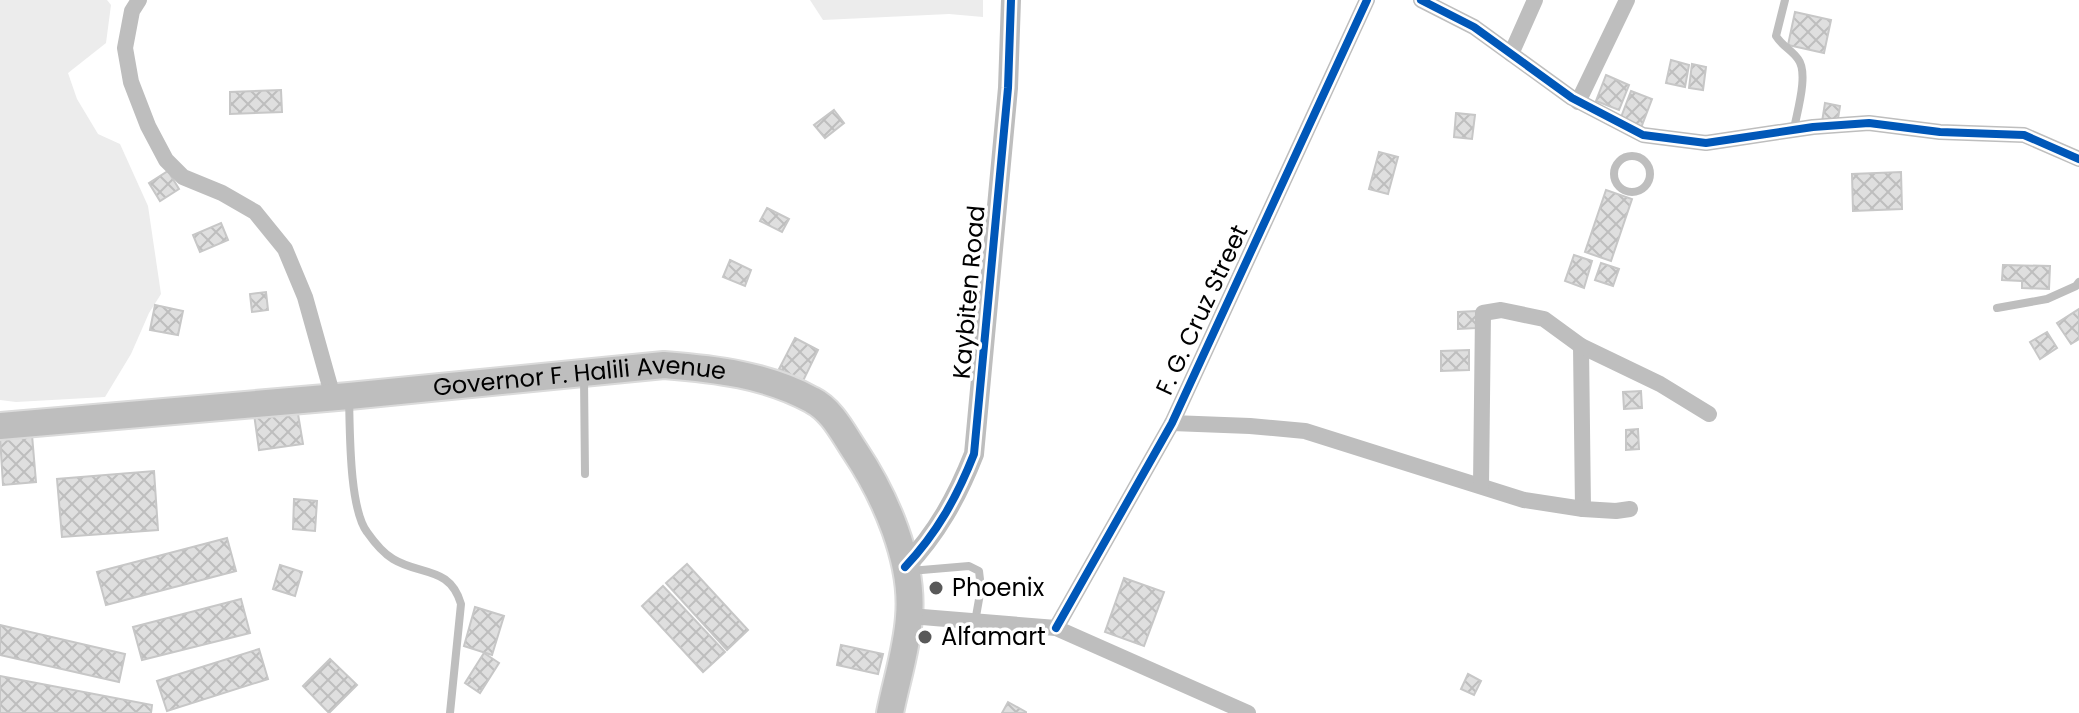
<svg xmlns="http://www.w3.org/2000/svg" width="2079" height="713" font-family="Poppins,sans-serif">
<style>
.green{fill:#ececec}
.building{fill:url(#building-cross-hatch);stroke:#c7c7c7;stroke-width:2}
.lines{fill:none;stroke-linecap:round;stroke-linejoin:round}
.primary-casing{stroke:#dbdbdb;stroke-width:30}
.service{stroke:#bebebe;stroke-width:8}
.minor{stroke:#bebebe;stroke-width:16}
.tertiary{stroke:#bebebe;stroke-width:20}
.primary{stroke:#bebebe;stroke-width:26}
.cycleway-casing{stroke:#fff;stroke-width:13}
.cycleway{stroke:#0057b8;stroke-width:8}
.poi-dot{fill:#595959;stroke:#fff;stroke-width:3}
.labels{text-anchor:middle;stroke-width:7;stroke-linejoin:round;paint-order:stroke}
.street-label{font-size:24px;fill:#000;stroke:#fff}
.poi-label{font-size:24px;fill:#000;stroke:#fff;text-anchor:start}
</style>
<defs>
<pattern id="building-cross-hatch" width="8" height="8" patternUnits="userSpaceOnUse" patternTransform="scale(2)"><rect width="8" height="8" fill="#dfdfdf"/><path d="M0 0l8 8M0 8l8-8" fill="none" stroke="#bebebe"/></pattern>
</defs>
<rect width="100%" height="100%" fill="#fff"/>
<g class="green">
<polygon points="0,0 107,0 111,5 106,43 68,73 77,99 98,134 120,144 148,206 161,294 149,313 131,354 105,397 16,402 0,400"/>
<polygon points="810,0 983,0 983,17 949,14 823,20"/>
</g>
<g class="building">
<polygon points="1795,12 1831,20 1824,53 1788,45"/>
<polygon points="1671,60 1689,65 1685,87 1666,83"/>
<polygon points="1692,64 1706,67 1703,90 1689,88"/>
<polygon points="1606,75 1629,85 1619,110 1596,101"/>
<polygon points="281,90 282,112 230,114 230,92"/>
<polygon points="1631,91 1652,99 1641,128 1620,120"/>
<polygon points="1825,103 1840,106 1837,125 1822,122"/>
<polygon points="834,110 844,123 825,138 814,125"/>
<polygon points="1456,113 1475,115 1472,139 1454,137"/>
<polygon points="1379,152 1398,157 1388,194 1369,189"/>
<polygon points="168,171 179,189 160,201 149,183"/>
<polygon points="1901,172 1902,209 1853,211 1852,174"/>
<polygon points="1606,190 1632,199 1611,261 1585,252"/>
<polygon points="767,208 789,219 782,232 760,221"/>
<polygon points="221,223 228,240 200,252 193,235"/>
<polygon points="1574,255 1592,261 1584,288 1565,281"/>
<polygon points="730,260 751,270 745,286 723,277"/>
<polygon points="1601,263 1619,269 1613,286 1595,280"/>
<polygon points="2003,265 2050,266 2049,289 2022,288 2022,281 2002,280"/>
<polygon points="266,292 268,310 252,312 250,294"/>
<polygon points="155,305 183,311 178,335 150,330"/>
<polygon points="2079,309 2079,339 2071,344 2057,323"/>
<polygon points="1476,311 1476,328 1458,329 1458,312"/>
<polygon points="2047,332 2057,348 2040,359 2030,342"/>
<polygon points="795,338 818,350 803,381 779,369"/>
<polygon points="1469,350 1469,370 1441,371 1441,351"/>
<polygon points="1641,391 1642,408 1624,409 1623,392"/>
<polygon points="297,408 303,444 259,450 254,414"/>
<polygon points="1638,429 1639,449 1626,450 1626,430"/>
<polygon points="32,435 36,482 3,485 0,437"/>
<polygon points="154,471 158,530 62,537 57,479"/>
<polygon points="294,499 317,501 315,531 293,529"/>
<polygon points="227,538 236,571 106,605 97,572"/>
<polygon points="687,564 748,630 727,650 666,583"/>
<polygon points="280,565 302,572 295,596 273,589"/>
<polygon points="1124,578 1164,592 1144,646 1105,632"/>
<polygon points="663,586 725,652 703,672 642,606"/>
<polygon points="241,599 250,633 142,660 133,627"/>
<polygon points="475,607 504,616 492,655 464,646"/>
<polygon points="0,625 125,654 119,682 0,655"/>
<polygon points="841,645 883,654 878,674 837,665"/>
<polygon points="259,649 268,679 167,711 157,681"/>
<polygon points="484,653 499,663 480,693 465,683"/>
<polygon points="330,659 357,685 329,713 303,686"/>
<polygon points="1468,674 1481,681 1474,695 1461,689"/>
<polygon points="0,676 152,705 151,713 0,713"/>
<polygon points="1008,702 1026,712 1026,713 1002,713"/>
</g>
<g class="lines">
<defs>
<g id="primary">
<path id="s1" d="M0 426 349 396 664 365C715 369 767 375 812 400 832 410 843 433 855 451 885 496 914 561 909 617 907 649 896 682 890 713"/>
</g>
</defs>
<use href="#primary" class="primary-casing"/>
<g class="service">
<path d="M1785 0 1776 36C1782 46 1792 50 1798 59 1809 73 1797 112 1794 129"/>
<circle cx="1632" cy="174" r="18"/>
<polyline points="1997,308 2047,299 2076,286 2079,282"/>
<polyline points="584,378 585,474"/>
<path d="M349 398C350 429 349 508 367 532 374 542 383 553 393 559 421 576 450 566 461 604L450 713"/>
<polyline points="910,571 969,566 979,571 981,588 975,622"/>
</g>
<g class="minor">
<polyline points="139,0 132,11 125,48 131,82 148,126 166,160 183,177 222,193 255,212 285,249 305,297 333,397"/>
<polyline points="1421,0 1474,27 1572,98 1643,135 1706,143 1813,127 1869,123 1940,132 2024,135 2079,159"/>
<polyline points="1511,54 1535,0"/>
<polyline points="1578,102 1627,0"/>
<polyline points="1581,346 1583,509"/>
<polyline points="1172,423 1250,426 1305,431 1524,500 1583,509 1616,511 1630,509"/>
<polyline points="1481,485 1483,313 1501,310 1544,319 1581,346 1660,384 1709,414"/>
<polyline points="910,616 1056,628 1248,713"/>
<polyline points="1056,628 1172,423 1367,0"/>
</g>
<path class="tertiary" d="M905 567C937 533 957 497 974 454L1008 88 1011 0"/>
<use href="#primary" class="primary"/>
<defs>
<g id="cycleway">
<polyline points="1421,0 1474,27 1572,98 1643,135 1706,143 1813,127 1869,123 1940,132 2024,135 2079,159"/>
<path d="M905 567C937 533 957 497 974 454L1008 88 1011 0"/>
<polyline points="1056,628 1172,423 1367,0"/>
</g>
</defs>
<use href="#cycleway" class="cycleway-casing"/>
<use href="#cycleway" class="cycleway"/>
</g>
<g class="poi-dot">
<circle cx="936" cy="588" r="8"/>
<circle cx="925" cy="637" r="8"/>
</g>
<g class="labels">
<g class="street-label">
<text transform="translate(969 292) rotate(-85)" y="8">Kaybiten Road</text>
<text transform="translate(1202 310) rotate(-65)" y="8">F. G. Cruz Street</text>
<text dy="8" stroke="none"><textPath href="#s1" startOffset="582">Governor F. Halili Avenue</textPath></text>
</g>
<g class="poi-label">
<text x="952" y="596">Phoenix</text>
<text x="941" y="645">Alfamart</text>
</g>
</g>
</svg>
